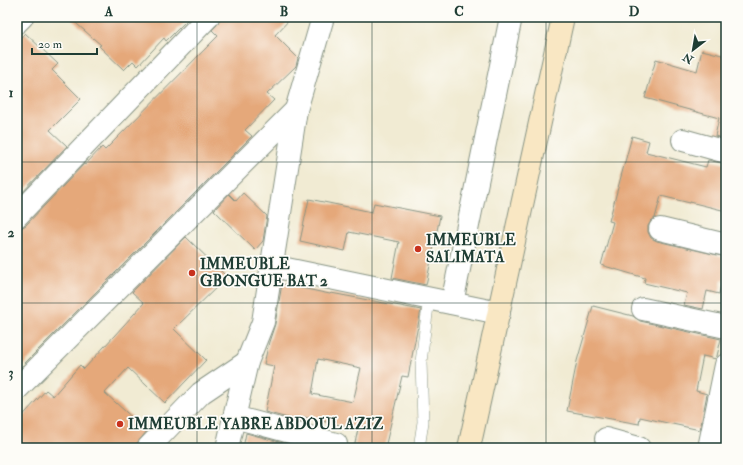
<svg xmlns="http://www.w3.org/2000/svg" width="743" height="465" font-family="'IM FELL Double Pica',serif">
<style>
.building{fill:#e5a87a;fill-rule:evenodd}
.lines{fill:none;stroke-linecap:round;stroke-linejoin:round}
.lane-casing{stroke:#889484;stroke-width:12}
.street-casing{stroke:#889484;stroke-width:24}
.secondary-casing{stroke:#889484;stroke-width:24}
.lane{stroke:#fff;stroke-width:11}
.street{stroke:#fff;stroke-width:22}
.secondary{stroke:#f9e7c3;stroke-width:22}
.grid{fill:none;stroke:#1f3d34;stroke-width:1;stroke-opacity:0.55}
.poi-dot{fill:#c8321e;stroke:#fdfcf7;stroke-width:1.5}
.labels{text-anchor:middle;stroke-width:3.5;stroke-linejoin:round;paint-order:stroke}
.poi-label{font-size:15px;font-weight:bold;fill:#1f3d34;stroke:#fdfcf7;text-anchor:start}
.neatline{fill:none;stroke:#1f3d34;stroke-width:1.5}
.grid-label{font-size:13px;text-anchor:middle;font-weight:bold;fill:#1f3d34}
</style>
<rect width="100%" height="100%" fill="#fdfcf7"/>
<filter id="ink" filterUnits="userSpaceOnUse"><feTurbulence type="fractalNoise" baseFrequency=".025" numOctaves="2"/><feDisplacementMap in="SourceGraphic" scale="8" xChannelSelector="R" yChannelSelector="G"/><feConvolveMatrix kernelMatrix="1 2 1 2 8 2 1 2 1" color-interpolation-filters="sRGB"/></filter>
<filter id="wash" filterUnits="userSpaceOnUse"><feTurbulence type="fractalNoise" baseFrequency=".012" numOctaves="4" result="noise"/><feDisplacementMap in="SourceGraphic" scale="16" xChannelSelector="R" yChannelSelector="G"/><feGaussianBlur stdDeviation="0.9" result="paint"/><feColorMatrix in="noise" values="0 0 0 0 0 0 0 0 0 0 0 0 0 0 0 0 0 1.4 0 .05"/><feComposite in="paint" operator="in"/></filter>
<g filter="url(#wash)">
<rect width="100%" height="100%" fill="#f1ebd3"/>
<g id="blocks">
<g class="building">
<polygon points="69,17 190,17 166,41 164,38 138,66 133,61 124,70 99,46 101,45"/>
<polygon points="220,17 292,17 275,35 298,58 296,66 267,94 274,100 245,130 252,136 17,371 17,228 21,228 26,225 84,164 85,165 102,147 105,150 218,36 212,30 217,25"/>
<polygon points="25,33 58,64 52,70 81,99 50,130 67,146 17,198 17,42"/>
<polygon points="702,50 726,56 726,139 715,136 719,118 645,98 656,59 697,71"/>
<polygon points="632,136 649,141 646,152 706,167 708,160 726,164 726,211 690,202 690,203 661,196 655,218 651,221 648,226 648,232 651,238 657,241 726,257 726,281 722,280 719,294 707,291 703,309 684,305 687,293 644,283 645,278 601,265 613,222 609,221"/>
<polygon points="243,193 267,216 263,241 255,250 214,210 229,194 236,201"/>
<polygon points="309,199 372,212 374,203 440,216 426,285 392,278 399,242 349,232 345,251 300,241"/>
<polygon points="186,237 227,277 174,329 206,360 165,403 128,368 105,393 147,431 133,448 17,448 17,422 46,390 53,396 80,365 84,369 144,303 132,292"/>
<path d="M282 284 330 294 331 293 421 310 408 377 402 376 385 448H354L358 429 304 417 303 422 265 412 274 366 264 364 269 342 275 324ZM318 359 361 368 353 402 312 394Z"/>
<polygon points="593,306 633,316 640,321 721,339 717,356 716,359 703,356 696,391 707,394 700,430 640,417 639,424 567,411 577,361"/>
<polygon points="246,433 302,448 243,448"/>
</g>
</g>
</g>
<g filter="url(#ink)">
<use href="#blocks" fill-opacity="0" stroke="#889484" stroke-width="1"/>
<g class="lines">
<defs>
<polyline id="lane" points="419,448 423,422 421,362 429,298"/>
<g id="street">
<polyline points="17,22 22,17"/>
<polyline points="683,140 726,152"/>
<polyline points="17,216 208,17"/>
<polyline points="660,229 726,245"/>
<polyline points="272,266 499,313"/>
<polyline points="452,303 511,17"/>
<polyline points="643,309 726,327"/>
<polyline points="17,389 296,110"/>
<polyline points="234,417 336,444"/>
<polyline points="606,439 639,448"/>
<polyline points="148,448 201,393 247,362"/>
<polyline points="227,448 247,362 263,322 296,110 323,17"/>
<polyline points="709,448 726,365"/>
</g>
<polyline id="secondary" points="469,448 563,17"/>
</defs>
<use href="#lane" class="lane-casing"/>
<use href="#street" class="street-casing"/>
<use href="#secondary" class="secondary-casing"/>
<use href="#lane" class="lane"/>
<use href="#street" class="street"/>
<use href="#secondary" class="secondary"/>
</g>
</g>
<path class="grid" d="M197 17V448M372 17V448M546 17V448M17 162H726M17 303H726"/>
<g class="poi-dot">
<circle cx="418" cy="249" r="4"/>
<circle cx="192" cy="273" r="4"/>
<circle cx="120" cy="424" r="4"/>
</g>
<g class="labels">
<g class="poi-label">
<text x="426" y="245">IMMEUBLE<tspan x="426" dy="17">SALIMATA</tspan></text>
<text x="200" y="269">IMMEUBLE<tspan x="200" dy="17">GBONGUE BAT 2</tspan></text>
<text x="128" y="429">IMMEUBLE YABRE ABDOUL AZIZ</text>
</g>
</g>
<rect width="743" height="465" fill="none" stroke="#fdfcf7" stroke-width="44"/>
<g transform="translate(693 50) rotate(211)" stroke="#fdfcf7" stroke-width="3" paint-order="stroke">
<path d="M0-3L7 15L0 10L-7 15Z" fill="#1f3d34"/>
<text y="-6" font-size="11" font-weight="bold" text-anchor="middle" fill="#1f3d34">N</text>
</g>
<path d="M32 48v6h65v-6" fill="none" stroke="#1f3d34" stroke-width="2"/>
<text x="38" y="48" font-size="12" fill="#1f3d34" stroke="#fdfcf7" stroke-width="3" paint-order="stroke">20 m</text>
<rect x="22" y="22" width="699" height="421" class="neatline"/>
<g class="grid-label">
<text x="109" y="16">A</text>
<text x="284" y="16">B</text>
<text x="459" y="16">C</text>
<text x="634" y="16">D</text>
<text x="11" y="97">1</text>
<text x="11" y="237">2</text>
<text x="11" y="377">3</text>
</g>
</svg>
